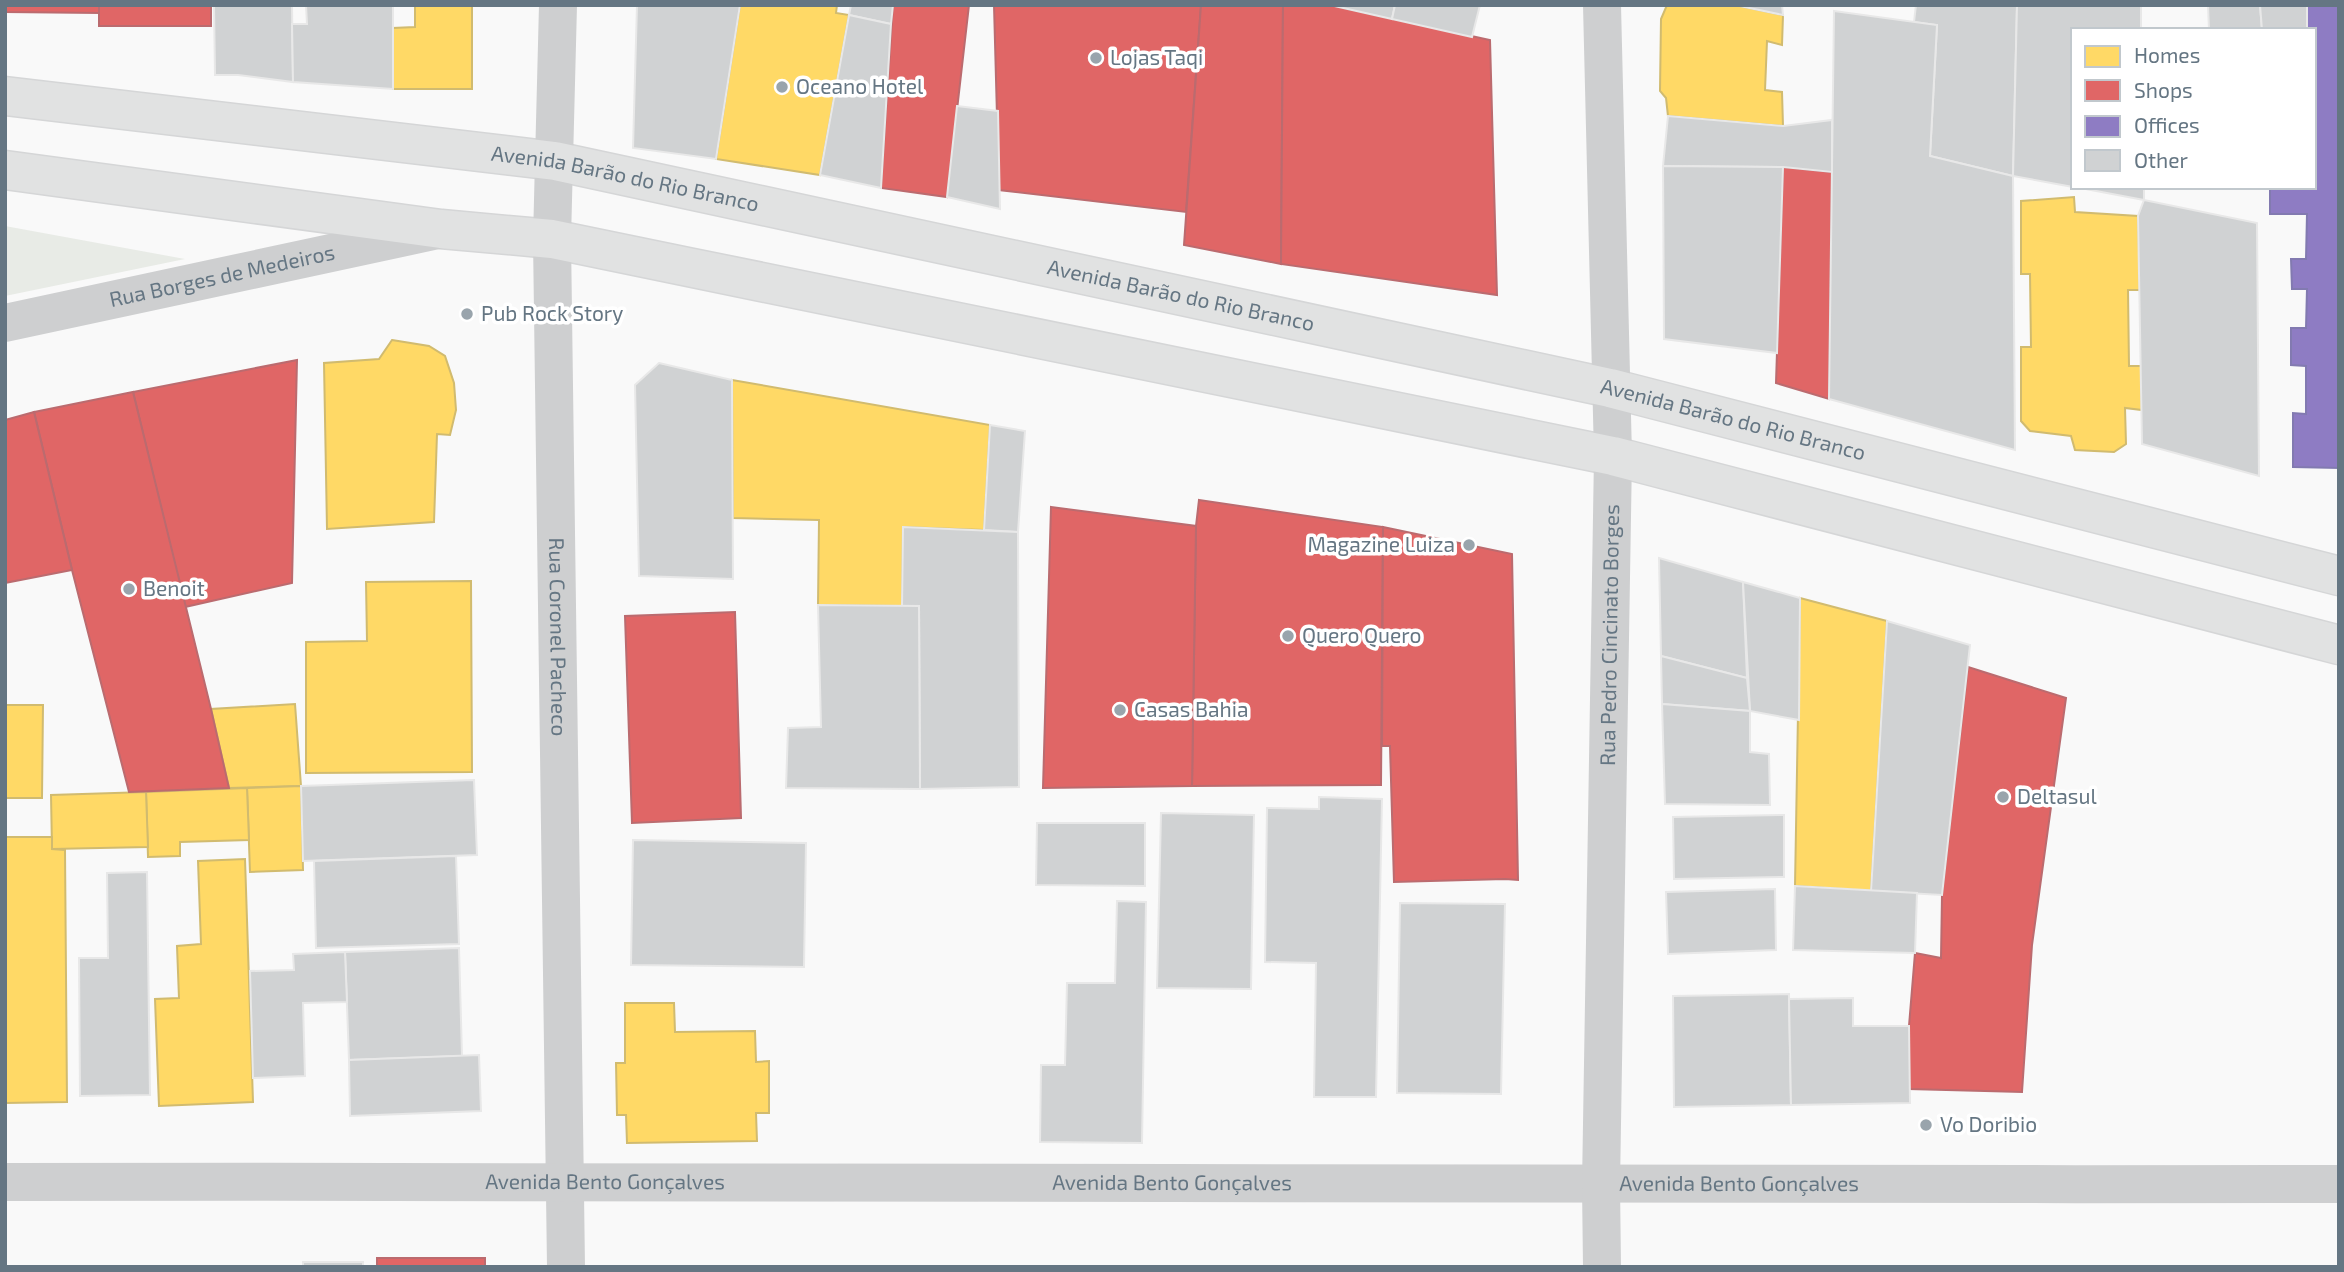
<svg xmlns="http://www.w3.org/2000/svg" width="2344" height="1272" font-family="'Exo 2',sans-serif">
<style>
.green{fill:#e8ebe6}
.homes{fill:#ffd966;stroke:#d1bb6f;stroke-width:2}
.shops{fill:#e06666;stroke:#bb6b6f;stroke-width:2}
.offices{fill:#8e7cc3;stroke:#827ab0;stroke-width:2}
.building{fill:#d0d2d3;stroke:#e8e8e8;stroke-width:2}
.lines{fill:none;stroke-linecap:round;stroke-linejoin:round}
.secondary-casing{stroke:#d5d6d7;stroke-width:41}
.street{stroke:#cecfd0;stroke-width:38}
.secondary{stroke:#e1e2e2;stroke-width:38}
.poi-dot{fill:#99a4ac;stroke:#fff;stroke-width:2.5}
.labels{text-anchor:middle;stroke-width:7;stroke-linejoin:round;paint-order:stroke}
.poi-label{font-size:21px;fill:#657683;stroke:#fff;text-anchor:start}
.street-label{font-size:21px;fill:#657683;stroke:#fff}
</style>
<rect width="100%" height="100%" fill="#f9f9f9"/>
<polygon class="green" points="5,226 185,259 5,296"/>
<g class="homes">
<polygon points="415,5 472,5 472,89 393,89 393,28 415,27"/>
<polygon points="740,5 837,5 836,13 849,15 820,175 716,159"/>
<polygon points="1667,5 1735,5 1783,15 1782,45 1767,41 1765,90 1782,92 1783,126 1668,116 1666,98 1660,91 1661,19"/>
<polygon points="2074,197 2075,212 2138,216 2140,290 2128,290 2129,366 2141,366 2142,410 2125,408 2126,444 2114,452 2075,450 2071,436 2030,431 2021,421 2021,347 2031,347 2030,274 2021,274 2021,201"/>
<polygon points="392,340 429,346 445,356 454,383 456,410 450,435 437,434 434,522 327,529 324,363 379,359"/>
<polygon points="732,380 990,425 984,530 903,527 902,606 818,605 819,520 733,518"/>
<polygon points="471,581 472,772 306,773 306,642 367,641 366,582"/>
<polygon points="1800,598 1887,621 1871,891 1795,886"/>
<polygon points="295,704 301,786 229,788 211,709"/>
<polygon points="5,705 43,705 42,798 5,798"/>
<polygon points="301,786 303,870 250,872 247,788"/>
<polygon points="247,788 249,840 180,842 180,856 148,857 146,792"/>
<polygon points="146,792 148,847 52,849 51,795"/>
<polygon points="5,837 52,837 52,849 65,850 67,1102 5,1103"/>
<polygon points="245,859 253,1102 159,1106 155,999 179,998 177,946 201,944 198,861"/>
<polygon points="625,1003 674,1003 675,1032 755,1031 756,1062 769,1061 769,1113 756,1113 757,1141 627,1143 626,1115 617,1115 616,1063 625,1063"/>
</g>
<g class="shops">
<polygon points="5,5 99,5 99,13 5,12"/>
<rect x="99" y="5" width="112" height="21"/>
<polygon points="893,5 969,5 947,197 881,188"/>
<polygon points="994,5 1201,5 1186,212 999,190"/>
<polygon points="1201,5 1283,5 1281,264 1184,245"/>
<polygon points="1283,5 1330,5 1490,40 1497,295 1281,264"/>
<polygon points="1783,167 1832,172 1829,399 1776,383"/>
<polygon points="297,360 292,583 185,607 133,392"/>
<polygon points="133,392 211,709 229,788 129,792 72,570 34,412"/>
<polygon points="34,412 72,570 5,583 5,420"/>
<polygon points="1199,500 1383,527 1381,785 1192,786 1196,526"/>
<polygon points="1051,507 1196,526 1192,786 1043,788"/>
<polygon points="1383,527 1512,554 1518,880 1505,879 1394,882 1390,746 1382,746"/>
<polygon points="735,612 741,818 632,823 625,616"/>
<polygon points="1968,667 2066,698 2032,945 2022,1092 1909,1089 1909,1026 1915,953 1941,958 1942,895"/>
<rect x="377" y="1258" width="108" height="9"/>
</g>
<polygon class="offices" points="2307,5 2339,5 2339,468 2293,467 2293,413 2306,414 2306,366 2291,365 2291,328 2306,328 2307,289 2292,289 2291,259 2306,259 2307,214 2270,214 2270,187 2314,187 2314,30 2307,30"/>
<g class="building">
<polygon points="214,5 292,5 293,82 238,75 215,75"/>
<polygon points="306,5 393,5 393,89 293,82 292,24 307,24"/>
<polygon points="637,5 740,5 716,159 633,148"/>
<polygon points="851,5 893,5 891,24 849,15"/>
<polygon points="1330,5 1395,5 1392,19"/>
<polygon points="1395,5 1480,5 1472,37 1392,19"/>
<polygon points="1735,5 1782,5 1783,15"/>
<polygon points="1916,5 2017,5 2013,176 1930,156 1937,25 1914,22"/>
<polygon points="2017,5 2141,5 2141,30 2073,30 2073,187 2013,176"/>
<polygon points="2208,5 2260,5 2262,30 2209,30"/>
<polygon points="2260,5 2307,5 2307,30 2262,30"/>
<polygon points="1834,11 1937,25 1930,156 2013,176 2015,450 1829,399"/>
<polygon points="849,15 891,24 881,188 820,175"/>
<polygon points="957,106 998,111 1000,209 947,197"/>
<polygon points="1668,116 1783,126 1832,120 1832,172 1783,167 1663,166"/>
<polygon points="1663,166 1783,167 1777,353 1664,339"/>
<polygon points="2075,187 2144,187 2144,200"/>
<polygon points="2144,200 2257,223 2259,476 2142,444 2138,216"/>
<polygon points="659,363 732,380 733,579 639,576 635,385"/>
<polygon points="990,425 1025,431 1018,532 984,530"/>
<polygon points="903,527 1018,532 1019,787 920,789 919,606 902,606"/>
<polygon points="1659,558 1743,582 1747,678 1661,656"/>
<polygon points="1743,582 1800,598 1799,720 1750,711"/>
<polygon points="818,605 919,606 920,789 786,788 788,728 821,727"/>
<polygon points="1887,621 1970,645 1942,895 1871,891"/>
<polygon points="1661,656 1747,678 1750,711 1662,704"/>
<polygon points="1662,704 1750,711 1750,752 1769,754 1770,805 1665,804"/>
<polygon points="474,780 477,855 303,861 301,786"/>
<polygon points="1319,797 1382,799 1376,1097 1314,1097 1316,963 1265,962 1267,808 1319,809"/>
<polygon points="1161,813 1254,815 1251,989 1157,988"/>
<polygon points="1784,815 1784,877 1674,879 1673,817"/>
<polygon points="1037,823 1145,823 1145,886 1036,885"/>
<polygon points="633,840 806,843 804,967 631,965"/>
<polygon points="456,856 459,944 316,948 314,861"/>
<polygon points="147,872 150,1095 80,1096 79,958 108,958 107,873"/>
<polygon points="1795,886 1917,893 1915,953 1793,950"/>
<polygon points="1775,889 1776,950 1668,954 1666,892"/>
<polygon points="1117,901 1146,902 1142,1143 1040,1142 1041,1065 1065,1065 1067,983 1115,983"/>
<polygon points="1400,903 1505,904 1501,1094 1397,1093"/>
<polygon points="459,948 462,1056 349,1060 345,952"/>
<polygon points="345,952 347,1002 303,1003 305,1076 253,1078 250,971 294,970 293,954"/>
<polygon points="1789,994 1791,1105 1674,1107 1673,996"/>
<polygon points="1853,998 1853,1026 1909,1026 1910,1103 1791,1105 1789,999"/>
<polygon points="479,1055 481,1111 350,1116 349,1060"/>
<rect x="303" y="1262" width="60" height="5"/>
</g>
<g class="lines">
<defs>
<g id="secondary">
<path id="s5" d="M5 96 555 161 1610 388 2339 576"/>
<polyline points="5,170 441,229 552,239 688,267 1613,456 2339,645"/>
</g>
</defs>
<use href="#secondary" class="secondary-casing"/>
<g class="street">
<path id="s1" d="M558 5 552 239 566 1267"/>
<path id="s2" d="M5 323 438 230"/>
<path id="s3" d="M5 1182C783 1181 1561 1185 2339 1184"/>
<path id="s4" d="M1602 1267 1601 1185 1613 456 1602 5"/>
</g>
<use href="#secondary" class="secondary"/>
</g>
<g class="poi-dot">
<circle cx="1096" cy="58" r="7"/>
<circle cx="782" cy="87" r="7"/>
<circle cx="467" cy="314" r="7"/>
<circle cx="1469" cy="545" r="7"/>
<circle cx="129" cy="589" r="7"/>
<circle cx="1288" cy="636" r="7"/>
<circle cx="1120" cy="710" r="7"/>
<circle cx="2003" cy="797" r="7"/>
<circle cx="1926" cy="1125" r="7"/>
</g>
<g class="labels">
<g class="poi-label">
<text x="1110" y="65">Lojas Taqi</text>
<text x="796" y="94">Oceano Hotel</text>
<text x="481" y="321">Pub Rock Story</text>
<text x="1455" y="552" text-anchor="end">Magazine Luiza</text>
<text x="143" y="596">Benoit</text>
<text x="1302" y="643">Quero Quero</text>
<text x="1134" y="717">Casas Bahia</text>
<text x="2017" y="804">Deltasul</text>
<text x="1940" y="1132">Vo Doribio</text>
</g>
<g class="street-label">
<text dy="7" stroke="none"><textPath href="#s5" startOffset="626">Avenida Barão do Rio Branco</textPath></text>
<text dy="7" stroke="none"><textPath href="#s2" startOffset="222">Rua Borges de Medeiros</textPath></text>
<text dy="7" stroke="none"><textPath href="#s5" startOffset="1194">Avenida Barão do Rio Branco</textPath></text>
<text dy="7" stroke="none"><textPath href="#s5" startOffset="1760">Avenida Barão do Rio Branco</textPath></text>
<text dy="7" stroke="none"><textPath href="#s1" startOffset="632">Rua Coronel Pacheco</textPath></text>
<text dy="7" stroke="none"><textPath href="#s4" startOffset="632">Rua Pedro Cincinato Borges</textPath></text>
<text dy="7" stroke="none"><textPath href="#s3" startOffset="600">Avenida Bento Gonçalves</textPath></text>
<text dy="7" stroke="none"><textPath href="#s3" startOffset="1167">Avenida Bento Gonçalves</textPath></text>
<text dy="7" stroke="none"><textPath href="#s3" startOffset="1734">Avenida Bento Gonçalves</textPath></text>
</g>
</g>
<rect width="2344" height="1272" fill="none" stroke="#657683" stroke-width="14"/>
<rect x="2071" y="28" width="245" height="161" fill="#ffffff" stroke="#c1c8cd" stroke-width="2"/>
<rect x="2085" y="46" width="35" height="21" fill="#ffd966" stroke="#c1c8cd" stroke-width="2"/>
<text x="2134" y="63" font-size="21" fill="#657683">Homes</text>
<rect x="2085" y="80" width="35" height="21" fill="#e06666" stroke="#c1c8cd" stroke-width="2"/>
<text x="2134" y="98" font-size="21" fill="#657683">Shops</text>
<rect x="2085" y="116" width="35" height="21" fill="#8e7cc3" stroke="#c1c8cd" stroke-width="2"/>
<text x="2134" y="133" font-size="21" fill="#657683">Offices</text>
<rect x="2085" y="150" width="35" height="21" fill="#d0d2d3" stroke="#c1c8cd" stroke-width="2"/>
<text x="2134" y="168" font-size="21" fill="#657683">Other</text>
</svg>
